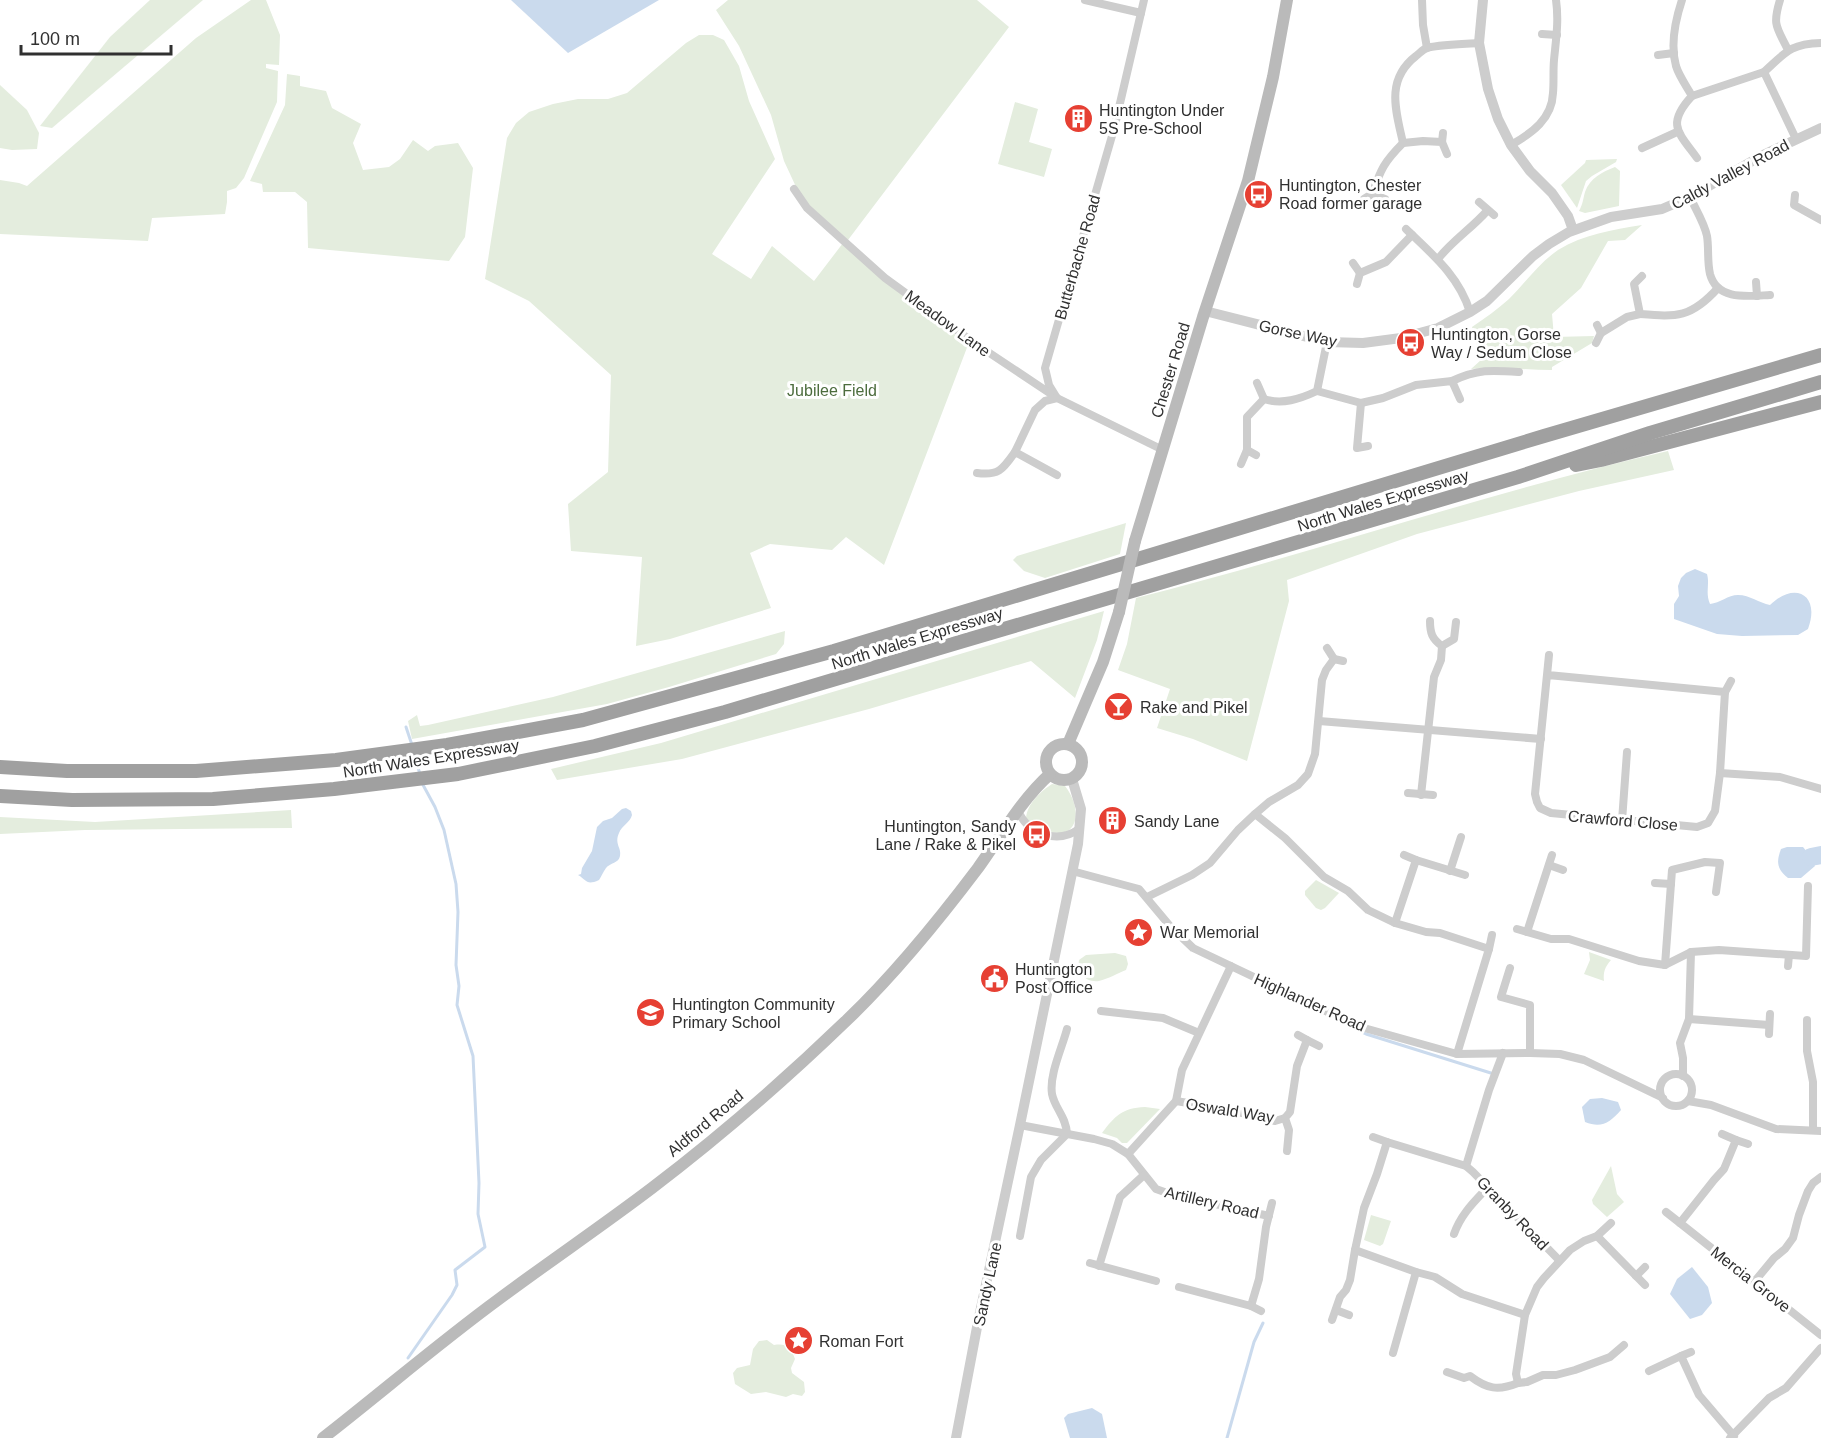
<svg xmlns="http://www.w3.org/2000/svg" width="1821" height="1438" font-family="Arial,sans-serif">
<style>
.green{fill:#e4edde}
.water{fill:#cadaed}
.lines{fill:none;stroke-linecap:round;stroke-linejoin:round}
.stream{stroke:#cadaed;stroke-width:3}
.river{stroke:#cadaed;stroke-width:18}
.minor{stroke:#cdcdcd;stroke-width:8}
.tertiary{stroke:#cdcdcd;stroke-width:10}
.secondary{stroke:#bababa;stroke-width:12}
.trunk{stroke:#a0a0a0;stroke-width:14}
.secondary-bridge{stroke:#bababa;stroke-width:12}
.labels{text-anchor:middle;stroke-width:6;stroke-linejoin:round;paint-order:stroke}
.poi-label{font-size:16px;fill:#303030;stroke:#fff;text-anchor:start}
.street-label{font-size:16px;fill:#303030;stroke:#fff}
.park-label{font-size:16px;fill:#4c6c3d;stroke:#fff}
</style>
<rect width="100%" height="100%" fill="#fff"/>
<g class="green">
<polygon points="150,0 203,0 52,128 40,126 110,37"/>
<polygon points="251,0 266,0 280,35 279,65 266,64 266,68 278,71 277,102 244,178 236,188 227,191 227,202 225,214 152,218 148,241 0,234 0,180 19,183 27,186 196,38"/>
<polygon points="728,0 977,0 1009,27 848,240 809,205 797,189 784,161 771,115 739,46 716,10"/>
<polygon points="699,35 713,35 724,40 739,66 749,101 775,159 712,254 751,279 772,246 814,281 843,243 968,345 884,565 846,537 832,550 770,544 750,553 771,608 670,639 636,646 642,557 571,551 568,504 608,472 611,375 529,301 485,279 507,138 516,123 529,112 553,104 578,99 608,99 627,93 686,43"/>
<polygon points="287,74 300,76 300,86 326,91 332,108 361,124 353,143 363,170 389,167 400,159 413,140 428,151 435,146 458,143 473,168 465,237 449,261 308,248 307,202 295,192 263,192 262,184 250,181 285,105"/>
<polygon points="0,85 27,110 39,133 37,149 12,150 0,148"/>
<polygon points="1015,102 1038,109 1029,142 1052,149 1044,177 998,164"/>
<polygon points="1617,159 1616,162 1592,176 1586,181 1577,208 1561,185 1585,163 1586,160"/>
<path d="M1615 167 1620 171 1619 206 1585 213 1579 211C1583 204 1583 199 1585 192 1590 178 1602 172 1615 167Z"/>
<path d="M1642 225 1625 240 1608 241 1581 288 1552 314 1554 337 1594 336 1592 343 1552 367V370C1525 370 1498 366 1471 369L1481 360 1472 327C1485 318 1498 309 1509 299 1525 283 1539 263 1558 250 1584 234 1612 230 1642 225Z"/>
<path d="M1668 451 1674 470 1579 491 1417 534 1287 580 1289 601 1247 761 1193 739 1157 728 1170 689 1118 670 1127 644 1136 598C1314 553 1489 492 1668 451Z"/>
<polygon points="1126,523 1120,554 1045,578 1024,571 1013,560 1017,556"/>
<polygon points="1104,611 1097,640 1075,698 1031,661 869,709 682,759 557,780 551,769 661,743"/>
<polygon points="785,631 784,644 776,654 669,687 607,704 412,739 408,721 417,715 420,726 428,725 553,697"/>
<path d="M1052 784 1065 786C1084 810 1079 845 1042 829 1035 826 1031 824 1026 818 1027 804 1041 791 1052 784Z"/>
<polygon points="291,810 292,828 85,830 0,834 0,817 95,822"/>
<polygon points="1316,880 1339,893 1325,908 1321,910 1316,908 1305,895 1305,891"/>
<path d="M1589 952 1611 960C1605 967 1603 972 1604 981L1584 974 1590 960Z"/>
<path d="M1115 953 1126 956 1128 964 1126 970C1118 973 1108 979 1099 981 1085 983 1077 972 1079 960L1086 955Z"/>
<path d="M1145 1107 1160 1109 1127 1143H1122L1117 1138 1102 1133C1115 1116 1122 1108 1145 1107Z"/>
<polygon points="1611,1166 1617,1194 1624,1202 1607,1217 1593,1204 1592,1200"/>
<polygon points="1371,1215 1391,1221 1383,1244 1380,1246 1364,1240"/>
<path d="M767 1340 774 1345C786 1343 791 1347 795 1359L791 1368 792 1373 804 1382 805 1392 802 1396 793 1394 786 1397 766 1392 751 1394 735 1384 733 1373 737 1368 750 1365 753 1349 759 1341Z"/>
</g>
<g class="water">
<polygon points="511,0 659,0 568,53"/>
<path d="M1695 569 1707 574C1710 585 1705 592 1710 604 1720 603 1728 595 1738 595 1750 595 1759 603 1770 605 1794 581 1821 594 1808 629L1798 635 1742 636 1717 634 1674 619V604L1679 596 1678 586 1681 578 1686 573Z"/>
<path d="M626 808 631 811 632 815C630 823 622 825 619 833 614 844 622 848 620 856 619 863 610 863 606 868 603 872 601 877 599 880 586 886 587 880 578 875L581 874 582 868 592 851 597 827 603 821 612 818 622 809Z"/>
<path d="M1787 847H1803L1811 857 1815 866 1801 878H1788C1777 869 1776 862 1781 849Z"/>
<path d="M1602 1098 1618 1102 1621 1110C1610 1122 1602 1129 1585 1122L1582 1107 1590 1099Z"/>
<polygon points="1692,1267 1708,1287 1712,1303 1702,1315 1690,1319 1670,1294 1677,1279"/>
<polygon points="1092,1408 1102,1414 1107,1438 1070,1438 1064,1418 1068,1414"/>
</g>
<g class="lines">
<g class="stream">
<polyline points="406,727 412,745"/>
<polyline points="414,755 420,774"/>
<polyline points="1357,1030 1366,1034 1494,1074"/>
<polyline points="408,1358 452,1295 457,1285 455,1270 485,1247 478,1214 479,1183 473,1056 457,1005 459,986 456,965 458,912 456,884 444,830 435,807 422,783"/>
<polyline points="1227,1438 1254,1342 1263,1323"/>
</g>
<polyline class="river" points="1811,857 1821,855"/>
<g class="minor">
<polyline points="1085,0 1141,13"/>
<polyline points="1144,0 1114,129 1045,368 1049,385 1057,398 1163,450"/>
<polyline points="1422,0 1423,25 1427,48"/>
<path d="M1682 0C1675 21 1670 44 1676 66 1679 76 1687 87 1692 96L1764 72"/>
<path d="M1780 0C1772 26 1777 27 1788 50"/>
<polyline points="1542,34 1557,35"/>
<polyline points="1658,55 1674,53"/>
<path d="M1692 96C1666 124 1678 132 1697 158"/>
<path d="M1796 139 1764 72C1786 52 1790 44 1821 43"/>
<polyline points="1442,142 1443,133"/>
<path d="M1511 145C1532 133 1552 119 1553 93 1554 82 1553 71 1554 60 1556 39 1559 21 1556 0"/>
<polyline points="1642,148 1677,132"/>
<path d="M1447 154 1442 142 1423 141 1403 143C1396 111 1385 80 1416 56 1419 54 1423 49 1427 48 1435 45 1468 44 1479 43"/>
<polyline points="794,189 807,208 885,278 973,342 1054,396"/>
<polyline points="1795,195 1794,205 1821,220"/>
<path d="M1690 197C1696 210 1704 222 1707 236 1709 248 1707 261 1710 274 1717 301 1749 296 1770 295"/>
<polyline points="1364,199 1372,194"/>
<path d="M1385 199 1372 194C1381 169 1384 162 1403 143"/>
<polyline points="1479,202 1494,215"/>
<path d="M1406 229C1432 254 1459 276 1470 312"/>
<path d="M1438 259C1452 241 1472 228 1487 211"/>
<polyline points="1353,263 1360,273"/>
<path d="M1642 276 1634 284 1640 314C1677 317 1691 318 1718 288"/>
<polyline points="1756,282 1757,296"/>
<polyline points="1357,284 1360,273 1386,262 1412,235"/>
<polyline points="1597,325 1601,333 1627,317 1640,314"/>
<polyline points="1596,343 1601,333"/>
<path d="M1452 381C1478 369 1491 370 1519 372"/>
<path d="M1257 383 1264 399C1282 405 1300 399 1317 391L1327 342"/>
<polyline points="1317,391 1361,403 1383,398 1416,385 1452,381 1460,399"/>
<polyline points="1057,398 1045,401 1035,410 1015,452 1057,475"/>
<polyline points="1361,403 1357,448 1368,446"/>
<polyline points="1247,450 1256,455"/>
<polyline points="1241,464 1247,450 1247,417 1264,399"/>
<path d="M977 473C999 476 1003 469 1015 452"/>
<path d="M1430 621C1430 633 1432 639 1442 646L1454 639 1456 622"/>
<polyline points="1327,648 1334,659"/>
<polyline points="1548,675 1725,692 1720,773 1715,811 1708,823 1697,827 1551,813 1540,808 1537,802 1535,794 1549,655"/>
<polyline points="1725,692 1731,681"/>
<polyline points="1319,721 1541,739"/>
<polyline points="1720,773 1780,777 1821,789"/>
<polyline points="1408,793 1433,795"/>
<polyline points="1421,795 1434,677 1441,660 1442,646"/>
<path d="M1018 811C1029 835 1058 844 1079 829"/>
<polyline points="1255,814 1285,838 1324,877 1348,891 1368,910 1395,923 1426,932 1440,933 1489,949 1457,1054"/>
<polyline points="1622,821 1627,752"/>
<polyline points="1404,855 1416,860"/>
<polyline points="1549,865 1563,870"/>
<polyline points="1072,871 1139,889 1170,926 1193,948 1357,1026 1457,1054 1530,1053 1560,1054 1584,1060 1663,1098"/>
<polyline points="1450,871 1461,837"/>
<polyline points="1655,883 1671,884"/>
<polyline points="1147,897 1192,875 1210,863 1238,830 1255,814 1269,802 1298,785 1308,774 1315,754 1322,680 1326,670 1334,659 1343,661"/>
<polyline points="1395,923 1416,860 1465,875"/>
<polyline points="1517,929 1527,932 1552,855"/>
<polyline points="1527,932 1551,939 1569,939 1639,961 1665,965 1691,952 1719,950 1806,956 1808,886"/>
<polyline points="1489,949 1492,935"/>
<polyline points="1665,965 1672,870 1705,862 1720,863 1716,892"/>
<polyline points="1788,966 1789,955"/>
<polyline points="1510,968 1501,997 1530,1005 1530,1053"/>
<polyline points="1101,1011 1163,1018 1199,1033"/>
<polyline points="1689,1019 1769,1025"/>
<polyline points="1807,1020 1807,1051 1813,1082 1813,1130"/>
<polyline points="1769,1034 1770,1014"/>
<polyline points="1298,1035 1307,1040"/>
<circle cx="1676" cy="1090" r="16"/>
<polyline points="1683,1076 1683,1058 1680,1043 1689,1019 1691,952"/>
<polyline points="1176,1101 1230,1110 1275,1121 1285,1118"/>
<polyline points="1688,1101 1711,1105 1776,1129 1821,1131"/>
<polyline points="1020,1125 1094,1139 1112,1144 1128,1154 1156,1189 1170,1194 1269,1216"/>
<polyline points="1722,1134 1736,1140 1724,1169 1714,1180 1680,1223 1821,1335"/>
<polyline points="1373,1137 1387,1142"/>
<polyline points="1736,1140 1748,1144"/>
<polyline points="1287,1151 1289,1130 1285,1118 1290,1112 1297,1066 1307,1040 1319,1046"/>
<polyline points="1128,1154 1176,1101 1182,1070 1231,966"/>
<polyline points="1466,1166 1489,1090 1503,1053"/>
<polyline points="1666,1212 1680,1223"/>
<polyline points="1611,1223 1597,1236 1584,1241 1570,1250 1544,1278 1537,1287 1525,1315 1516,1374 1518,1383 1527,1382 1543,1375 1556,1375 1575,1370 1610,1357 1624,1345"/>
<path d="M1454 1234C1461 1214 1474 1202 1488 1187"/>
<path d="M1020 1236 1031 1177 1041 1160 1067 1134C1066 1116 1055 1109 1052 1094 1049 1075 1062 1048 1067 1029"/>
<polyline points="1597,1236 1645,1285"/>
<polyline points="1090,1263 1156,1281"/>
<polyline points="1099,1266 1120,1197 1144,1175"/>
<polyline points="1636,1276 1645,1267"/>
<polyline points="1755,1281 1774,1258 1785,1249 1793,1238 1799,1215 1808,1191 1813,1183 1821,1177"/>
<polyline points="1179,1287 1251,1306 1259,1279 1266,1227 1272,1203"/>
<polyline points="1251,1306 1261,1311"/>
<polyline points="1336,1310 1349,1315"/>
<polyline points="1525,1315 1462,1294 1435,1277 1416,1272 1355,1250 1364,1208 1377,1174 1387,1142 1466,1166 1473,1172 1559,1260"/>
<polyline points="1332,1320 1340,1297 1346,1290 1350,1280 1355,1250"/>
<polyline points="1393,1353 1416,1272"/>
<polyline points="1681,1356 1691,1352"/>
<polyline points="1649,1371 1681,1356 1699,1395 1734,1436"/>
<path d="M1447 1372 1464 1378 1470 1376C1487 1389 1498 1391 1518 1383"/>
<polyline points="1730,1438 1769,1398 1786,1388 1821,1348"/>
</g>
<g class="tertiary">
<polyline points="1483,0 1479,43 1488,89 1498,119 1511,145 1530,171 1552,193 1568,216 1573,230"/>
<polyline points="1205,311 1327,342 1363,343 1401,338 1438,328 1470,312 1487,301 1533,256 1549,244 1569,232 1611,217 1662,209 1690,197 1761,156 1821,128"/>
<polyline points="956,1438 978,1322 1020,1125 1078,844 1081,809 1072,779"/>
</g>
<g class="secondary">
<polyline points="1135,541 1203,317 1248,181 1273,77 1287,0"/>
<circle cx="1064" cy="762" r="18"/>
<polyline points="1068,744 1103,662 1119,612"/>
<path d="M323 1438C382 1392 439 1343 499 1299 550 1261 602 1226 652 1188 719 1137 788 1077 848 1019 896 973 938 921 978 868 1001 836 1021 800 1050 774"/>
</g>
<g class="trunk">
<polyline points="1576,465 1601,460 1821,402"/>
<polyline points="0,767 67,771 196,771 336,760 447,745 583,720 834,651 1544,436 1821,355"/>
<polyline points="0,796 72,800 213,799 334,789 458,774 595,746 725,712 960,642 1518,477 1650,433 1821,382"/>
</g>
<polyline class="secondary-bridge" points="1119,612 1135,541"/>
</g>
<defs>
<symbol id="building-disc" viewBox="-11 -11 22 22"><circle r="9.5" fill="#e64033" stroke="#fff"/><path d="M-4-6H4V6H1V3H-1V6H-4ZM-2.5-4.3h1.7v1.8h-1.7ZM.8-4.3h1.7v1.8H.8ZM-2.5-1h1.7V.8h-1.7ZM.8-1h1.7V.8H.8Z" fill="#fff"/></symbol>
<symbol id="bus-disc" viewBox="-11 -11 22 22"><circle r="9.5" fill="#e64033" stroke="#fff"/><path d="M-5-6H5V4H4V6H2V4H-2V6H-4V4H-5ZM-3.5-4V0h7V-4ZM-3.5 1.2v1.5H-2V1.2ZM2 1.2v1.5H3.5V1.2Z" fill="#fff"/></symbol>
<symbol id="bar-disc" viewBox="-11 -11 22 22"><circle r="9.5" fill="#e64033" stroke="#fff"/><path d="M-6-5H6L.8 .8V4.5H3.5V6h-7V4.5H-.8V.8Z" fill="#fff"/></symbol>
<symbol id="sight-disc" viewBox="-11 -11 22 22"><circle r="9.5" fill="#e64033" stroke="#fff"/><path d="M0-6L1.8-2.2L6-1.7L2.9 1.2L3.7 5.4L0 3.3L-3.7 5.4L-2.9 1.2L-6-1.7L-1.8-2.2Z" fill="#fff"/></symbol>
<symbol id="civic-disc" viewBox="-11 -11 22 22"><circle r="9.5" fill="#e64033" stroke="#fff"/><path d="M-.6-6.5H3V-4.5H.6V-3L4-1V1h2V6H-6V1h2V-1L-.6-3ZM-1.2 2.5V6h2.4V2.5Z" fill="#fff"/></symbol>
<symbol id="school-disc" viewBox="-11 -11 22 22"><circle r="9.5" fill="#e64033" stroke="#fff"/><path d="M0-5L7-2L0 1L-7-2ZM-4 1L0 2.5L4 1V4Q0 6-4 4Z" fill="#fff"/></symbol>
</defs>
<g fill-rule="evenodd">
<use href="#building-disc" x="1062" y="102" width="33" height="33"/>
<use href="#bus-disc" x="1242" y="178" width="33" height="33"/>
<use href="#bus-disc" x="1394" y="326" width="33" height="33"/>
<use href="#bar-disc" x="1102" y="690" width="33" height="33"/>
<use href="#building-disc" x="1096" y="804" width="33" height="33"/>
<use href="#bus-disc" x="1020" y="818" width="33" height="33"/>
<use href="#sight-disc" x="1122" y="916" width="33" height="33"/>
<use href="#civic-disc" x="978" y="962" width="33" height="33"/>
<use href="#school-disc" x="634" y="996" width="33" height="33"/>
<use href="#sight-disc" x="782" y="1324" width="33" height="33"/>
</g>
<g class="labels">
<g class="poi-label">
<text x="1099" y="116">Huntington Under<tspan x="1099" dy="18">5S Pre-School</tspan></text>
<text x="1279" y="191">Huntington, Chester<tspan x="1279" dy="18">Road former garage</tspan></text>
<text x="1431" y="340">Huntington, Gorse<tspan x="1431" dy="18">Way / Sedum Close</tspan></text>
<text x="1140" y="713">Rake and Pikel</text>
<text x="1134" y="827">Sandy Lane</text>
<text x="1016" y="832" text-anchor="end">Huntington, Sandy<tspan x="1016" dy="18">Lane / Rake &amp; Pikel</tspan></text>
<text x="1160" y="938">War Memorial</text>
<text x="1015" y="975">Huntington<tspan x="1015" dy="18">Post Office</tspan></text>
<text x="672" y="1010">Huntington Community<tspan x="672" dy="18">Primary School</tspan></text>
<text x="819" y="1347">Roman Fort</text>
</g>
<g class="street-label">
<text transform="translate(1730 174) rotate(-28)" y="6">Caldy Valley Road</text>
<text transform="translate(1077 257) rotate(-74)" y="6">Butterbache Road</text>
<text transform="translate(948 323) rotate(36)" y="6">Meadow Lane</text>
<text transform="translate(1298 333) rotate(12)" y="6">Gorse Way</text>
<text transform="translate(1170 370) rotate(-73)" y="6">Chester Road</text>
<text transform="translate(1383 500) rotate(-17)" y="6">North Wales Expressway</text>
<text transform="translate(917 638) rotate(-17)" y="6">North Wales Expressway</text>
<text transform="translate(431 758) rotate(-9)" y="6">North Wales Expressway</text>
<text transform="translate(1623 820) rotate(5)" y="6">Crawford Close</text>
<text transform="translate(1310 1002) rotate(24)" y="6">Highlander Road</text>
<text transform="translate(1230 1110) rotate(9)" y="6">Oswald Way</text>
<text transform="translate(705 1123) rotate(-40)" y="6">Aldford Road</text>
<text transform="translate(1212 1202) rotate(13)" y="6">Artillery Road</text>
<text transform="translate(1513 1213) rotate(46)" y="6">Granby Road</text>
<text transform="translate(1751 1279) rotate(38)" y="6">Mercia Grove</text>
<text transform="translate(987 1284) rotate(-78)" y="6">Sandy Lane</text>
</g>
<g class="park-label">
<text x="832" y="396">Jubilee Field</text>
</g>
</g>
<path d="M21 45v9h150v-9" fill="none" stroke="#303030" stroke-width="3"/>
<text x="30" y="45" font-size="18" fill="#303030" stroke="#ffffff" stroke-width="4.5" paint-order="stroke">100 m</text>
</svg>
